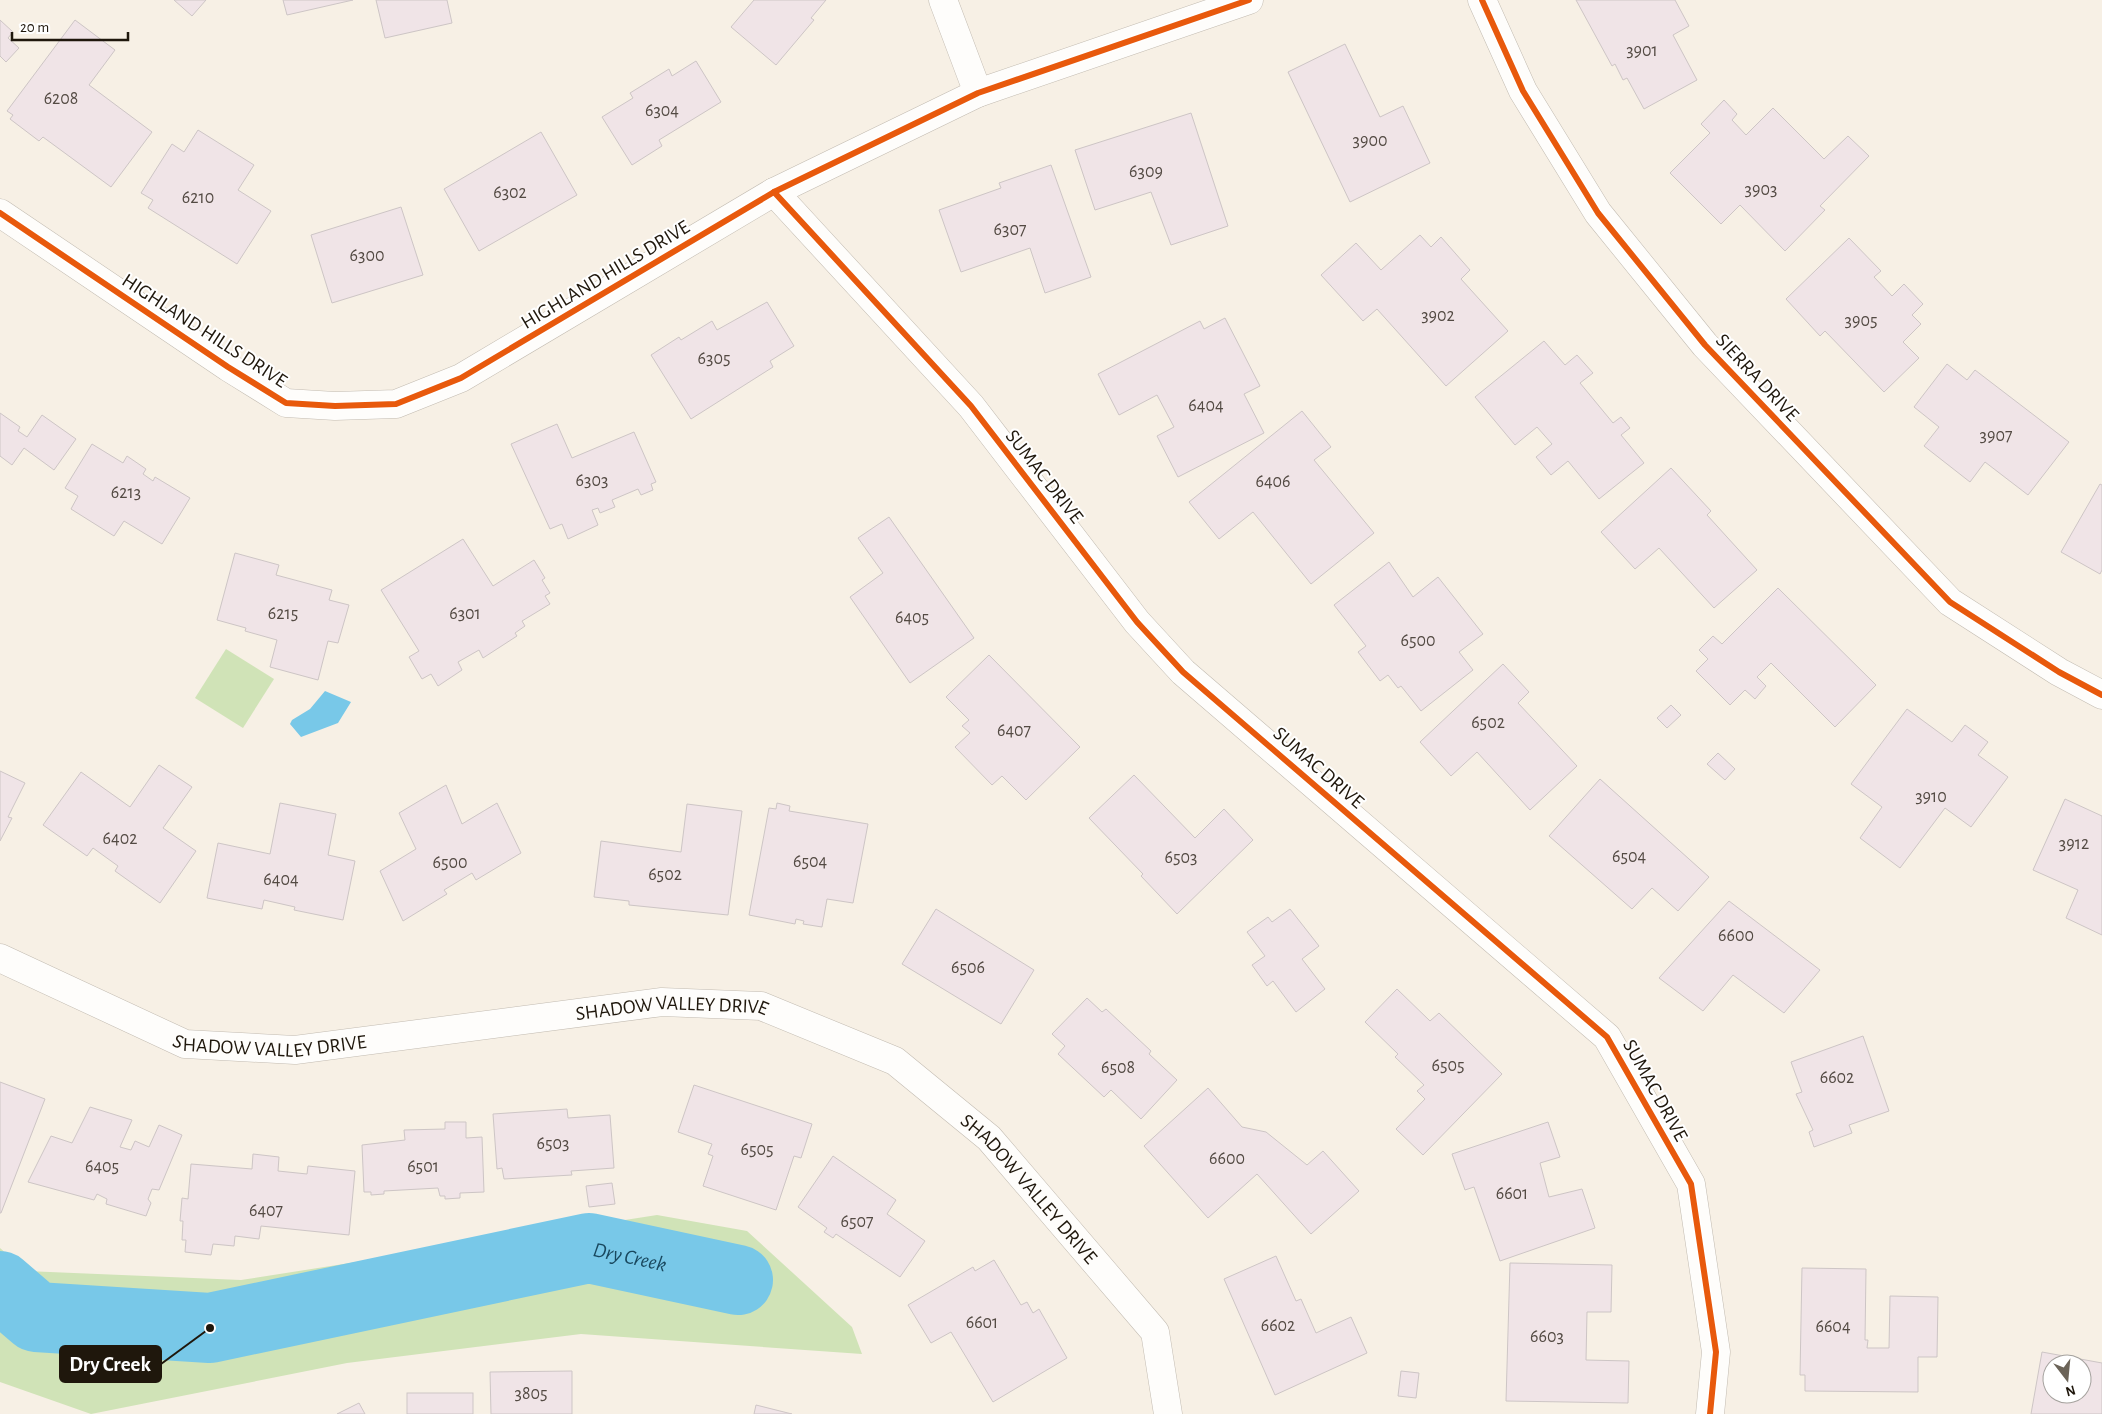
<svg xmlns="http://www.w3.org/2000/svg" width="2102" height="1414" font-family="'Alegreya Sans',sans-serif">
<style>
.green{fill:#d0e3b7}
.water{fill:#78c8e8}
.lines{fill:none;stroke-linecap:round;stroke-linejoin:round}
.river{stroke:#78c8e8;stroke-width:70}
.building{fill:#f0e4e7;stroke:#cdc5c5;fill-rule:evenodd}
.minor-casing{stroke:#c2bbb1;stroke-width:29}
.minor{stroke:#fefdfb;stroke-width:28}
.cycleway-casing{stroke:#fff;stroke-width:9}
.cycleway{stroke:#e8590c;stroke-width:6}
.labels{text-anchor:middle;stroke-width:4;stroke-linejoin:round;paint-order:stroke}
.number-label{font-size:18px;fill:#534a43}
.street-label{font-size:20px;fill:#1f170c;stroke:#fff}
.water-label{font-size:21px;font-style:italic;fill:#19485e;stroke:#fff}
.leader{fill:none;stroke:#1f170c;stroke-width:2}
.callout-dot{fill:#1f170c;stroke:#fff;stroke-width:2}
.callout{fill:#1f170c;stroke:#1f170c;stroke-width:2}
.callout-label{font-size:21px;text-anchor:middle;font-weight:bold;fill:#fff}
</style>
<rect width="100%" height="100%" fill="#f7f0e5"/>
<g class="green">
<polygon points="226,649 274,679 243,728 195,698"/>
<polygon points="657,1215 747,1231 852,1327 862,1354 581,1334 347,1363 91,1414 0,1382 0,1248 26,1271 241,1280"/>
</g>
<polygon class="water" points="325,691 351,702 338,723 301,737 290,724 292,720 310,709"/>
<g class="lines">
<path class="river" id="s1" d="M0 1286 36 1317 210 1328 589 1248 738 1280"/>
</g>
<g class="building">
<polygon points="174,0 206,0 192,16"/>
<polygon points="283,0 353,0 287,15"/>
<polygon points="376,0 447,0 452,23 385,38"/>
<polygon points="754,0 826,0 811,18 814,20 776,65 731,27"/>
<polygon points="1576,0 1675,0 1689,26 1673,35 1697,80 1644,109 1627,78 1623,80 1615,64 1612,66"/>
<polygon points="0,20 13,32 8,38 19,48 6,62 0,56"/>
<polygon points="75,20 115,50 89,85 152,132 111,187 43,137 39,141 10,119 13,115 7,111"/>
<polygon points="1345,44 1380,117 1403,106 1430,163 1350,202 1288,72"/>
<polygon points="696,61 721,102 659,140 662,146 632,165 602,117 633,98 630,93 669,69 672,76"/>
<polygon points="1724,100 1737,114 1732,120 1746,135 1773,108 1824,159 1848,136 1869,156 1820,206 1825,210 1785,251 1740,205 1721,224 1670,173 1710,133 1701,124"/>
<polygon points="1191,113 1228,226 1171,245 1151,192 1095,210 1075,150"/>
<polygon points="198,130 254,165 238,190 271,211 237,264 148,208 153,200 141,193 172,144 184,152"/>
<polygon points="541,132 577,195 479,251 444,189"/>
<polygon points="1051,165 1091,277 1045,293 1030,248 961,272 939,210 1001,188 999,183"/>
<polygon points="401,207 423,275 332,303 311,235"/>
<polygon points="1420,235 1431,247 1441,237 1470,270 1461,279 1508,331 1446,386 1377,309 1363,321 1321,275 1356,243 1381,270"/>
<polygon points="1849,238 1881,271 1874,277 1892,296 1904,284 1923,304 1912,315 1921,324 1903,342 1919,358 1884,392 1825,331 1820,336 1786,299"/>
<polygon points="767,302 794,346 770,361 773,367 691,419 651,355 679,337 681,340 712,321 717,330"/>
<polygon points="1225,318 1260,386 1244,394 1264,433 1178,477 1157,436 1174,427 1157,395 1119,415 1098,374 1200,321 1204,329"/>
<polygon points="1544,341 1565,365 1577,355 1593,373 1580,383 1613,423 1621,417 1630,428 1621,435 1644,463 1599,499 1568,461 1551,475 1536,457 1552,444 1537,427 1515,445 1475,397"/>
<polygon points="1947,364 1967,380 1975,370 2069,442 2028,495 1985,462 1970,482 1924,446 1939,427 1914,407"/>
<polygon points="1302,411 1331,447 1314,460 1374,533 1311,584 1253,512 1219,539 1189,502"/>
<polygon points="0,413 20,427 18,431 27,437 42,415 76,439 54,470 24,448 12,465 0,456"/>
<polygon points="557,424 572,458 634,432 656,482 651,484 653,490 641,495 638,489 612,500 615,507 600,513 598,508 592,510 598,525 568,539 562,524 550,529 511,444"/>
<polygon points="92,444 123,463 127,456 146,469 143,474 153,481 155,477 190,498 162,544 124,521 114,536 71,509 78,496 65,488"/>
<polygon points="1671,468 1711,511 1707,515 1757,570 1714,608 1659,548 1635,569 1601,532"/>
<polygon points="2100,484 2102,485 2102,570 2100,574 2061,552"/>
<polygon points="889,517 974,638 910,683 850,597 883,573 858,538"/>
<polygon points="463,539 493,586 534,560 545,578 542,580 550,593 545,596 550,604 522,621 525,626 515,633 517,636 483,658 479,650 458,662 462,670 438,686 431,674 422,679 409,657 419,651 381,590"/>
<polygon points="235,553 279,565 276,575 332,590 329,600 349,605 338,643 328,641 318,680 270,667 277,640 245,631 246,628 217,620"/>
<polygon points="1389,562 1413,597 1438,577 1483,634 1459,652 1473,670 1421,711 1401,686 1398,688 1388,675 1380,681 1358,652 1366,646 1334,605"/>
<polygon points="1778,588 1876,685 1835,727 1771,663 1757,677 1766,686 1755,699 1745,690 1730,705 1696,671 1708,659 1699,650 1713,636 1722,644"/>
<polygon points="989,655 1080,747 1026,800 1002,776 992,785 955,747 970,733 962,726 969,720 946,697"/>
<polygon points="1503,664 1529,692 1518,703 1577,766 1530,810 1477,752 1451,776 1420,742"/>
<polygon points="1671,705 1681,715 1667,728 1657,718"/>
<polygon points="1907,709 1952,742 1965,725 1988,742 1978,755 2008,777 1971,827 1945,808 1900,868 1860,838 1882,807 1851,784"/>
<polygon points="1718,753 1735,769 1725,780 1707,764"/>
<polygon points="159,765 192,787 163,828 196,851 160,903 115,871 118,866 93,848 87,856 43,825 81,772 130,807"/>
<polygon points="0,771 25,783 8,817 12,818 0,841"/>
<polygon points="1134,775 1195,838 1224,809 1253,840 1177,914 1141,876 1143,874 1089,818"/>
<polygon points="1600,779 1709,877 1678,911 1652,888 1632,909 1549,836"/>
<polygon points="446,785 462,824 497,803 521,853 476,880 472,873 444,890 447,894 403,921 380,871 416,849 399,813"/>
<polygon points="2065,799 2102,816 2102,935 2066,918 2078,890 2033,870"/>
<polygon points="280,803 336,814 328,855 355,861 343,920 294,910 295,907 264,900 262,909 207,898 218,843 270,854"/>
<polygon points="777,803 790,806 789,811 868,824 853,903 827,899 822,927 803,924 804,921 796,919 795,924 749,915 769,808 776,809"/>
<polygon points="687,804 742,811 728,915 629,905 629,901 594,897 601,841 681,852"/>
<polygon points="1729,901 1820,970 1784,1013 1733,975 1703,1011 1659,978"/>
<polygon points="936,909 1034,970 1001,1024 902,964"/>
<polygon points="1290,909 1319,946 1302,959 1325,989 1296,1012 1273,981 1267,986 1252,965 1265,956 1247,932 1268,917 1272,922"/>
<polygon points="1397,989 1430,1021 1439,1013 1502,1074 1423,1155 1396,1129 1425,1099 1417,1091 1424,1085 1395,1057 1398,1054 1365,1022"/>
<polygon points="1087,998 1102,1012 1106,1009 1151,1051 1149,1054 1177,1080 1141,1119 1111,1090 1104,1097 1058,1054 1065,1046 1052,1034"/>
<polygon points="1863,1036 1889,1111 1849,1125 1852,1133 1814,1147 1809,1132 1813,1130 1796,1094 1802,1092 1791,1062"/>
<polygon points="0,1082 45,1099 1,1213 0,1213"/>
<polygon points="694,1085 812,1124 801,1158 794,1156 776,1210 703,1186 713,1156 708,1154 712,1144 678,1132"/>
<polygon points="1208,1088 1242,1127 1266,1132 1307,1165 1323,1151 1359,1191 1311,1234 1257,1174 1208,1218 1144,1146"/>
<polygon points="90,1107 132,1120 120,1147 131,1150 135,1141 149,1147 159,1125 182,1135 159,1190 152,1189 148,1199 151,1203 146,1216 106,1204 107,1199 97,1194 94,1200 28,1182 51,1136 72,1143"/>
<polygon points="567,1109 568,1118 610,1115 614,1168 571,1171 572,1175 504,1179 502,1168 497,1169 493,1114"/>
<polygon points="445,1122 466,1122 466,1138 482,1137 484,1192 460,1193 460,1198 445,1199 445,1196 440,1196 438,1188 384,1191 384,1194 371,1195 371,1192 364,1192 362,1145 405,1140 404,1130 445,1129"/>
<polygon points="1548,1122 1560,1157 1540,1163 1549,1197 1582,1189 1595,1228 1500,1261 1474,1187 1465,1190 1452,1154"/>
<polygon points="253,1154 279,1157 278,1171 307,1174 308,1166 355,1171 349,1235 261,1226 259,1239 235,1236 234,1246 213,1244 211,1255 185,1252 186,1240 182,1240 183,1221 180,1221 182,1198 188,1199 191,1164 252,1169"/>
<polygon points="833,1156 896,1200 887,1214 925,1241 900,1277 836,1234 833,1238 824,1232 827,1228 798,1207"/>
<polygon points="612,1183 615,1204 589,1207 586,1186"/>
<polygon points="1276,1256 1296,1301 1301,1299 1316,1333 1351,1317 1367,1353 1275,1395 1224,1279"/>
<polygon points="994,1260 1021,1305 1027,1302 1033,1313 1039,1309 1067,1358 993,1402 951,1332 931,1343 908,1305 973,1267 975,1271"/>
<polygon points="1510,1263 1612,1265 1611,1312 1587,1312 1586,1360 1629,1361 1628,1403 1506,1401"/>
<polygon points="1802,1268 1866,1269 1865,1340 1868,1340 1867,1348 1889,1348 1890,1296 1938,1297 1937,1357 1918,1357 1918,1392 1805,1391 1805,1375 1800,1375"/>
<path d="M2042 1352 2102 1363V1414H2031ZM2052 1364H2082V1394H2052Z"/>
<polygon points="572,1371 572,1414 491,1414 490,1372"/>
<polygon points="1401,1371 1419,1373 1416,1398 1398,1396"/>
<rect x="407" y="1393" width="66" height="21"/>
<polygon points="359,1403 365,1414 337,1414"/>
<polygon points="756,1405 792,1414 754,1414"/>
</g>
<g class="lines">
<defs>
<g id="minor">
<polyline points="943,0 978,93"/>
<polyline points="1482,0 1523,91 1598,213 1705,345 1950,602 2059,672 2102,695"/>
<polyline points="774,192 971,406 1137,622 1183,672 1607,1037 1691,1184 1716,1352 1710,1414"/>
<polyline points="0,213 228,367 286,403 335,406 396,404 461,378 774,192 978,93 1249,0"/>
<path id="s2" d="M0 958 185 1044 295 1050 662 1002 761 1006 895 1061 989 1138 1155 1332 1168 1414"/>
</g>
</defs>
<use href="#minor" class="minor-casing"/>
<use href="#minor" class="minor"/>
<defs>
<g id="cycleway">
<polyline points="1482,0 1523,91 1598,213 1705,345 1950,602 2059,672 2102,695"/>
<polyline points="774,192 971,406 1137,622 1183,672 1607,1037 1691,1184 1716,1352 1710,1414"/>
<polyline points="0,213 228,367 286,403 335,406 396,404 461,378 774,192 978,93 1249,0"/>
</g>
</defs>
<use href="#cycleway" class="cycleway-casing"/>
<use href="#cycleway" class="cycleway"/>
</g>
<g class="labels">
<g class="number-label">
<text x="1642" y="56">3901</text>
<text x="61" y="104">6208</text>
<text x="662" y="116">6304</text>
<text x="1370" y="146">3900</text>
<text x="1146" y="177">6309</text>
<text x="1761" y="195">3903</text>
<text x="510" y="198">6302</text>
<text x="198" y="203">6210</text>
<text x="1010" y="235">6307</text>
<text x="367" y="261">6300</text>
<text x="1438" y="321">3902</text>
<text x="1861" y="326">3905</text>
<text x="714" y="364">6305</text>
<text x="1206" y="411">6404</text>
<text x="1996" y="441">3907</text>
<text x="592" y="486">6303</text>
<text x="1273" y="487">6406</text>
<text x="126" y="498">6213</text>
<text x="283" y="619">6215</text>
<text x="465" y="619">6301</text>
<text x="912" y="623">6405</text>
<text x="1418" y="646">6500</text>
<text x="1488" y="728">6502</text>
<text x="1014" y="736">6407</text>
<text x="1931" y="802">3910</text>
<text x="120" y="844">6402</text>
<text x="2074" y="849">3912</text>
<text x="1629" y="862">6504</text>
<text x="1181" y="863">6503</text>
<text x="810" y="867">6504</text>
<text x="450" y="868">6500</text>
<text x="665" y="880">6502</text>
<text x="281" y="885">6404</text>
<text x="1736" y="941">6600</text>
<text x="968" y="973">6506</text>
<text x="1448" y="1071">6505</text>
<text x="1118" y="1073">6508</text>
<text x="1837" y="1083">6602</text>
<text x="553" y="1149">6503</text>
<text x="757" y="1155">6505</text>
<text x="1227" y="1164">6600</text>
<text x="102" y="1172">6405</text>
<text x="423" y="1172">6501</text>
<text x="1512" y="1199">6601</text>
<text x="266" y="1216">6407</text>
<text x="857" y="1227">6507</text>
<text x="982" y="1328">6601</text>
<text x="1278" y="1331">6602</text>
<text x="1833" y="1332">6604</text>
<text x="1547" y="1342">6603</text>
<text x="531" y="1399">3805</text>
</g>
<g class="street-label">
<text transform="translate(605 274) rotate(-31)" y="7">HIGHLAND HILLS DRIVE</text>
<text transform="translate(205 330) rotate(33)" y="7">HIGHLAND HILLS DRIVE</text>
<text transform="translate(1758 377) rotate(47)" y="7">SIERRA DRIVE</text>
<text transform="translate(1045 476) rotate(52)" y="7">SUMAC DRIVE</text>
<text transform="translate(1319 767) rotate(41)" y="7">SUMAC DRIVE</text>
<text dy="7" stroke="none"><textPath href="#s2" startOffset="694">SHADOW VALLEY DRIVE</textPath></text>
<text dy="7" stroke="none"><textPath href="#s2" startOffset="289">SHADOW VALLEY DRIVE</textPath></text>
<text transform="translate(1656 1090) rotate(61)" y="7">SUMAC DRIVE</text>
<text dy="7" stroke="none"><textPath href="#s2" startOffset="1114">SHADOW VALLEY DRIVE</textPath></text>
</g>
<g class="water-label">
<text dy="7" stroke="none"><textPath href="#s1" startOffset="651">Dry Creek</textPath></text>
</g>
</g>
<path class="leader" d="M210 1328L161 1364"/>
<circle class="callout-dot" cx="210" cy="1328" r="5"/>
<rect class="callout" x="60" y="1346" width="101" height="36" rx="5"/>
<g class="callout-label">
<text x="110" y="1371">Dry Creek</text>
</g>
<g transform="translate(2067 1379) rotate(164)"><circle r="24" fill="#ffffff" stroke="#a5a29e"/>
<path d="M0-4L9 19L0 12L-9 19Z" fill="#6b6358"/>
<text y="-8" font-size="14" font-weight="bold" text-anchor="middle" fill="#1f170c">N</text>
</g>
<path d="M12 32v8h116v-8" fill="none" stroke="#1f170c" stroke-width="2.5"/>
<text x="20" y="32" font-size="15" fill="#1f170c" stroke="#ffffff" stroke-width="4" paint-order="stroke">20 m</text>
</svg>
